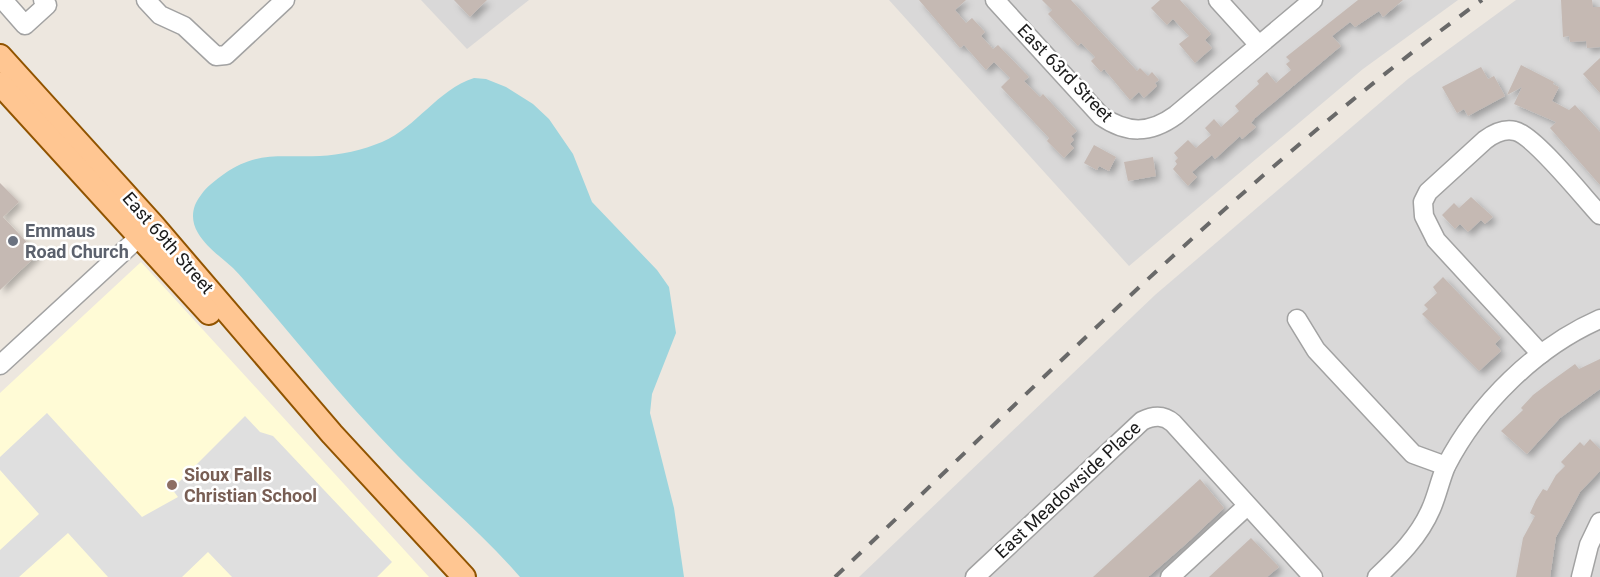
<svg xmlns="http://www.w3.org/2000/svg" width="1600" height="577" font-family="Roboto,sans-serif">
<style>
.residential{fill:#d9d8d8}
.education{fill:#fffbd6}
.parking{fill:#dfdfdf}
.water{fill:#9dd5dd}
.building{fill:#c5b9b3;filter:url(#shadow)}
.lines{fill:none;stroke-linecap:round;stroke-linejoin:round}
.minor-casing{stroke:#a2a2a2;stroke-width:21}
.major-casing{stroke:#915400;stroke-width:26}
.minor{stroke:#fff;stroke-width:18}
.major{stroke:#ffc692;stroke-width:22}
.rail{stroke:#696969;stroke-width:4;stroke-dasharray:12 12;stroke-linecap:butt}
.worship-dot{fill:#6b7280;stroke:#fff;stroke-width:2}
.education-dot{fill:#8d6e63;stroke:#fff;stroke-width:2}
.labels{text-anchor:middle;stroke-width:5;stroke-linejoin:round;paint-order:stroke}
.street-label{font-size:18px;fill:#1b1b1b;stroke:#fff}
.worship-label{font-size:18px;font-weight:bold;fill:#5b616d;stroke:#fff;text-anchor:start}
.education-label{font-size:18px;font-weight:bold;fill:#785e54;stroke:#fff;text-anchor:start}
</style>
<defs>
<filter id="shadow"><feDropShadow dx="4" dy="4" stdDeviation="3" flood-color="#0004"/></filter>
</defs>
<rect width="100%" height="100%" fill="#ede7df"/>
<g class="residential">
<polygon points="421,0 529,0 467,49"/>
<polygon points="889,0 1458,0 1363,69 1129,266"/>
<polygon points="1516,0 1600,0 1600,577 859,577 1155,295 1408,79"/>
</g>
<polygon class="education" points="141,262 429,577 0,577 0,393"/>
<polygon class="parking" points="47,413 142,517 178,497 172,489 245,416 260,432 273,436 392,562 377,577 232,577 208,552 182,577 108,577 68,533 19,577 0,577 0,550 39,514 0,470 0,457"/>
<path class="water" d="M474 78 486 79 506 87 533 104 549 119 573 154 592 202 657 270 669 287 676 333 652 394 650 413 674 508 684 577H520C489 541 454 511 420 478 361 421 310 357 257 295 249 286 241 276 233 268 221 257 206 247 198 233 190 220 192 206 201 195 207 186 216 180 224 174 259 150 281 158 320 156 340 155 363 150 382 142 417 127 437 90 474 78Z"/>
<g class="building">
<polygon points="454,0 487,0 470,17"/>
<polygon points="919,0 966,0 955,10 966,23 972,18 985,32 981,36 993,49 998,45 1029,77 1024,81 1040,97 1043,94 1077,131 1071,136 1074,140 1070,144 1074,148 1064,158 1047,141 1049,138 1001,87 1010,78 994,62 986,70 964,45 960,48"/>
<polygon points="1042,0 1071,0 1137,71 1140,68 1148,76 1152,72 1159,80 1155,83 1157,86 1144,98 1139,92 1130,100 1104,69 1101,72 1091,61 1095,57 1081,43 1078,46 1048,14 1052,10"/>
<polygon points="1160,0 1180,0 1211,34 1205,40 1212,48 1195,63 1179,44 1189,36 1173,19 1167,25 1151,8"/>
<polygon points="1358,0 1403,0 1383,17 1379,11 1355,27 1350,22 1332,36 1341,46 1255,118 1251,123 1256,127 1242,139 1240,136 1215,159 1212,155 1192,172 1197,177 1188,186 1173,169 1177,164 1175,161 1178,158 1174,153 1188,140 1196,148 1211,135 1205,128 1214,119 1221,127 1239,111 1235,106 1259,84 1257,81 1267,72 1276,83 1291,70 1286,64 1290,61 1286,57"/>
<polygon points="1561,0 1592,0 1593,7 1600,7 1600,47 1587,48 1586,41 1570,42 1569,36 1563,37"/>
<polygon points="1600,58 1600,93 1583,74"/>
<polygon points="1521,65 1554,82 1553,84 1559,87 1552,101 1569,110 1575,105 1600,132 1600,185 1550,128 1556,122 1514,104 1522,87 1507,95"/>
<polygon points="1481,67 1488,79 1494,76 1505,96 1468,116 1464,109 1457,113 1442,87"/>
<polygon points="1094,145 1116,157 1109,171 1099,166 1097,170 1084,163"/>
<polygon points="1153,157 1156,176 1128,181 1124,162"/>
<polygon points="0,183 19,202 3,217 38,254 0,290"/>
<polygon points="1471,197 1493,217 1485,224 1481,220 1468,232 1460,224 1455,229 1442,215 1454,203 1459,208"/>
<polygon points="1443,277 1501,338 1495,344 1501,351 1479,371 1422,314 1428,309 1424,305 1437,293 1433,287"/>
<polygon points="1600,359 1600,389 1560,418 1527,454 1501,431 1523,410 1521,408 1533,395 1550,382 1575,364 1579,369"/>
<polygon points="1590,439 1600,449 1600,471 1580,492 1556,537 1550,577 1516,577 1523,538 1535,516 1530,513 1536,500 1543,489 1547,491 1556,475 1565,466 1561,462 1580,442 1584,446"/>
<polygon points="1200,479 1224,508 1187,543 1148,577 1093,577"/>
<polygon points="1251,538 1279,567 1267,577 1209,577"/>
</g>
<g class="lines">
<defs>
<g id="minor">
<polyline points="3,0 25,25 47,5 43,0"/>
<polyline points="146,0 160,15 184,26 216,56 226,55 285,0"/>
<path d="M995 0 1101 116C1127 134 1150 134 1176 115L1313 0"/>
<polyline points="1218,0 1258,44"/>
<polyline points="1297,319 1316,350 1413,454 1446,466"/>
<path d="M1541 354 1436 240 1424 216 1423 202 1428 192 1485 140C1493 134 1503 128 1515 131 1534 135 1584 198 1600 215"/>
<polyline points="0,365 149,228"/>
<path d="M975 577 1142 421C1154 415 1164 415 1173 423L1313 577"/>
<polyline points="1170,577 1247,506"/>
<path d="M1377 577C1398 557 1419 537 1431 509 1437 496 1440 480 1446 466 1478 404 1536 347 1600 319"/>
<polyline points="1581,577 1589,545 1600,522"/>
</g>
<g id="major">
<polyline points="0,56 153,225 332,434 464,577"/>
<polyline points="0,84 209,313"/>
</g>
</defs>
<use href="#minor" class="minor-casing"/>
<use href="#major" class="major-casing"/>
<use href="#minor" class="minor"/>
<use href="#major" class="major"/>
<path class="rail" d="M835 577C1044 379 1248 170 1482 0"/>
</g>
<circle class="worship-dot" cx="13" cy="241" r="6"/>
<circle class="education-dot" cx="172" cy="485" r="6"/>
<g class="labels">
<g class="street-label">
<text transform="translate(1065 73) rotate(46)" y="6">East 63rd Street</text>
<text transform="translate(168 243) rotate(49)" y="6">East 69th Street</text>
<text transform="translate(1068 490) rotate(-43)" y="6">East Meadowside Place</text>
</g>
<g class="worship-label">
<text x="25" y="237">Emmaus<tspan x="25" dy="21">Road Church</tspan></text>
</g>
<g class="education-label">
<text x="184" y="481">Sioux Falls<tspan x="184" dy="21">Christian School</tspan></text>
</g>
</g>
</svg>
